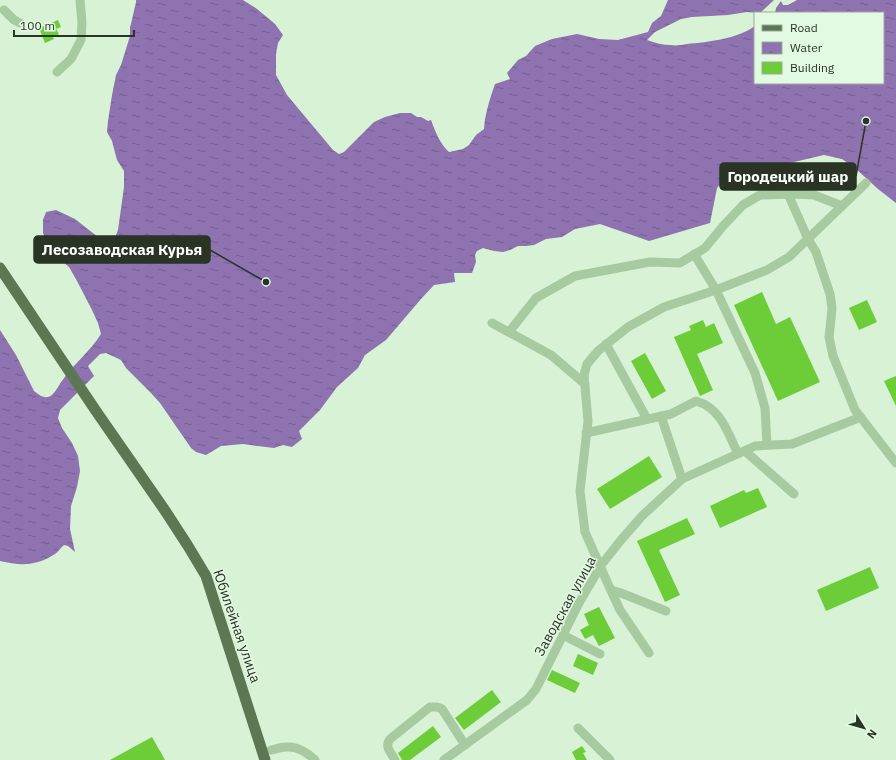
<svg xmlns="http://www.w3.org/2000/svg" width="896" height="760" font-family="'IBM Plex Sans',sans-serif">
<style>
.water{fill:url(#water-ripples)}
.building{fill:#6ccd38}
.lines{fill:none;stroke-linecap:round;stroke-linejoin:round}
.minor{stroke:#a7caa1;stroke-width:9}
.major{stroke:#5d7754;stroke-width:11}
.labels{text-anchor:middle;stroke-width:3;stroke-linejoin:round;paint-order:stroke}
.street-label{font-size:14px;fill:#293424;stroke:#e3fae2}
.leader{fill:none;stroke:#293424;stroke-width:1.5}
.callout-dot{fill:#293424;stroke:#e3fae2;stroke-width:1.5}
.callout{fill:#293424;stroke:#293424;stroke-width:1.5}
.callout-label{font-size:15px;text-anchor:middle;font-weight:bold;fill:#fff}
</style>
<defs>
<pattern id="water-ripples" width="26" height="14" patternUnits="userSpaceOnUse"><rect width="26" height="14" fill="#8e73b0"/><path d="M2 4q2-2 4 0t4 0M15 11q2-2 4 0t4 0" fill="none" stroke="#745f8f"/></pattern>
</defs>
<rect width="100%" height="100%" fill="#d7f2d5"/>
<path class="water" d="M136 0H243L257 9 275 24 283 35 278 43 276 54V75L287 95 333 150 339 154 344 152 374 122 385 117 400 113H411L417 117H421L428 121 431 120C435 131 440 144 449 152L463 149 469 145 476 135 484 129C485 113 490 99 495 84L510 79 507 73 518 60 526 56 535 46 552 39 577 34 599 39 618 40 648 32 652 23 661 16 668 0H774L760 13 747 12 728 15 692 17 681 19 655 32 647 40C655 43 663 45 671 45 676 46 682 45 687 44 708 42 737 39 755 26V83H883V13H775L776 8 781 1 783 5H788L797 0H896V203L878 189 855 168 842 159 824 155 777 166H769L743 176H727L717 188 710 223 649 241 600 224 575 229 562 237 546 239 534 245 526 246H518L510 250 503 252 494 251 483 248 477 251 475 255 476 262 472 273H454L455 282 434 285 421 299 386 340 365 355 358 368 337 387 320 410 299 431 302 439 292 447 283 445 274 448 243 444 221 446 206 455 196 452 191 448 160 403 150 392 126 368 121 360 106 353 100 354 88 366 94 376 60 410 58 418 62 428 72 443 78 456 80 471 77 487 71 506 70 529 75 552 68 546 64 545C60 548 58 552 55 554 36 566 22 566 0 561V330L16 355 34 391C38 394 42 398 48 397 54 396 58 386 62 381 73 364 90 352 101 334L98 323 91 308 77 281 69 267 53 254 43 233V220L46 212 56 210 75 219 103 241 107 247 112 245 118 230 124 187V171L117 160 112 141 107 132 108 121 112 95 116 75 121 65 130 36V27L131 24 136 2Z"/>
<g class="building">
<polygon points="58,20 61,27 56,29 59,34 53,37 54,39 45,43 39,28"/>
<polygon points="762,292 776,324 790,317 820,382 778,401 734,305"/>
<polygon points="867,300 877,322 859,330 849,308"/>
<polygon points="703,320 706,327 714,323 723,343 697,354 713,390 700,396 674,337 691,330 689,326"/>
<polygon points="645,353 666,391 652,399 631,361"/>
<polygon points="896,376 896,406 884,381"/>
<polygon points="649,456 662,477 610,509 597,489"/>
<polygon points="758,488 767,507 720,528 710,506 744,490 746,493"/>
<polygon points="687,518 695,534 659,550 680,595 665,602 637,541"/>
<polygon points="870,567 879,588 826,611 817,590"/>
<polygon points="599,607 615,638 599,646 593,635 585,639 580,630 589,625 584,614"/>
<polygon points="578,654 598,663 593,675 573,666"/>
<polygon points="552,670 580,683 575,693 547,680"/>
<polygon points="492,690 501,702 464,730 455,718"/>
<polygon points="433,726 441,737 410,760 402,760 398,753"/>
<polygon points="152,737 165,760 110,760"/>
<polygon points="582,746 586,752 583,753 587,760 576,760 572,752"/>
</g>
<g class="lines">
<g class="minor">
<polyline points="4,10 14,20 20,23"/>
<polyline points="57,72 71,59 81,40 82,22 80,0"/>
<polyline points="788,194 808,239 816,252 830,294 832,308 831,319 829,337 833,356 855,410 896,463"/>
<polyline points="492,323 551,355 585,384"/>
<polyline points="509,332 536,298 575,276 650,262 680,263 705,248 724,225 743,205 760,195 795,194 814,195 842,206"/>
<polyline points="606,344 647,419"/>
<polyline points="661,416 682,479"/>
<path d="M586 433 671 414 696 401C721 408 728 433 738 454"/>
<polyline points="767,445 765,408 755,373 716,290 767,270 789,257 866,183"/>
<polyline points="745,451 794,494"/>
<polyline points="611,590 621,593 666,611"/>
<polyline points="563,635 600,654"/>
<polyline points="649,653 620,610 608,584 585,532 580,491 588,421 584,375 587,364 598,351 628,327 664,307 716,290 694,254"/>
<polyline points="578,728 610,760"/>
<path d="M271 750C276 749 281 747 286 747 297 746 308 753 315 760"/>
<path d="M395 760C391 752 384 747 390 739L430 707H437L442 709 465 745"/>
<polyline points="444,760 527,700 536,689 579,603 602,564 621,540 642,516 682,479 755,446 772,445 792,444 861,417"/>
</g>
<polyline class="major" points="0,268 96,411 166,512 188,546 206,576 265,760"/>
</g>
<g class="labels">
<g class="street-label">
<text transform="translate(565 606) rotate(-61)" y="5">Заводская улица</text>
<text transform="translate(237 626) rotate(71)" y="5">Юбилейная улица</text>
</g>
</g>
<path class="leader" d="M866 121L856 176M266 282L210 250"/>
<g class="callout-dot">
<circle cx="866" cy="121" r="4"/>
<circle cx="266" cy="282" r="4"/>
</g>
<g class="callout">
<rect x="720" y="163" width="136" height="27" rx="4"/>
<rect x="34" y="236" width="176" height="27" rx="4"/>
</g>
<g class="callout-label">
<text x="788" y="182">Городецкий шар</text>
<text x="122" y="255">Лесозаводская Курья</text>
</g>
<rect x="754" y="12" width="130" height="72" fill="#e3fae2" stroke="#99ab96"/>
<rect x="762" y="25" width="20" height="6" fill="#5d7754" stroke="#99ab96"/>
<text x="790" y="32" font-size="12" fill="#293424">Road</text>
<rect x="762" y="42" width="20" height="12" fill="url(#water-ripples)" stroke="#99ab96"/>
<text x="790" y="52" font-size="12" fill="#293424">Water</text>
<rect x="762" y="62" width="20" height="12" fill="#6ccd38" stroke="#99ab96"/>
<text x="790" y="72" font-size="12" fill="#293424">Building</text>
<g transform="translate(864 728) rotate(127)" stroke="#e3fae2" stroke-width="3" paint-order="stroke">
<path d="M0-3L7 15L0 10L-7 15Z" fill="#293424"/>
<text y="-6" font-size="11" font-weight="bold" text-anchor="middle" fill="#293424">N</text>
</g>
<path d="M14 30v6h120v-6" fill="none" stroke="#293424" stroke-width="2"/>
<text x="20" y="30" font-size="12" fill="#293424" stroke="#e3fae2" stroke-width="3" paint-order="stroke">100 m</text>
</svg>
